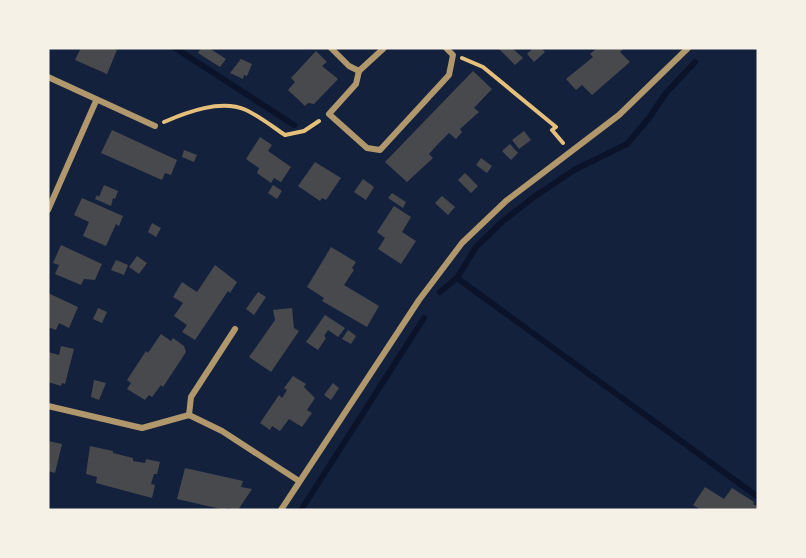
<svg xmlns="http://www.w3.org/2000/svg" width="806" height="558" font-family="'Asap Condensed',sans-serif">
<style>
.lines{fill:none;stroke-linecap:round;stroke-linejoin:round}
.stream{stroke:#0b132b;stroke-width:6}
.building{fill:#48494c}
.path{stroke:#e5c07b;stroke-width:4}
.minor{stroke:#b1986c;stroke-width:6}
</style>
<rect width="100%" height="100%" fill="#14213d"/>
<g class="lines">
<g class="stream">
<polyline points="175,48 294,125"/>
<polyline points="457,278 476,247 503,221 534,197 574,170 627,144 649,118 666,93 695,62"/>
<polyline points="440,292 457,278 758,497"/>
<polyline points="301,510 424,318"/>
</g>
</g>
<g class="building">
<polygon points="81,48 112,48 117,50 107,74 75,60"/>
<polygon points="201,48 209,48 226,59 220,67 198,53"/>
<polygon points="498,48 512,48 523,58 515,65"/>
<polygon points="533,48 541,48 545,52 534,62 527,54"/>
<polygon points="597,48 624,48 620,52 630,62 592,95 582,85 576,90 566,79 593,57 590,54"/>
<polygon points="316,51 327,62 322,66 338,79 314,104 308,103 305,106 288,90 295,82 291,78"/>
<polygon points="241,59 252,64 247,76 244,75 243,79 230,73"/>
<polygon points="473,71 492,89 474,108 479,112 460,129 462,132 456,139 449,133 437,145 429,154 433,158 407,182 385,162"/>
<polygon points="112,130 177,160 171,175 165,173 162,180 101,153"/>
<polygon points="524,131 531,140 519,149 512,140"/>
<polygon points="260,137 272,145 268,151 291,167 281,182 274,178 271,183 257,173 259,168 246,159"/>
<polygon points="510,144 518,153 511,160 502,151"/>
<polygon points="184,150 197,155 194,162 182,157"/>
<polygon points="481,158 492,166 487,173 476,165"/>
<polygon points="315,162 341,178 326,200 322,198 320,201 298,186"/>
<polygon points="465,173 478,186 471,193 458,180"/>
<polygon points="363,179 374,187 366,200 354,192"/>
<polygon points="104,185 118,191 115,199 113,198 111,206 95,199 97,195 99,197"/>
<polygon points="273,185 282,191 277,199 268,193"/>
<polygon points="392,193 406,202 403,208 388,198"/>
<polygon points="442,196 455,207 448,215 435,203"/>
<polygon points="82,198 123,216 119,226 116,224 106,246 83,236 89,222 74,215"/>
<polygon points="394,206 411,217 402,232 416,241 401,264 378,249 385,238 377,232"/>
<polygon points="152,223 161,228 156,237 148,232"/>
<polygon points="61,245 102,264 95,280 84,279 81,285 55,274 59,265 53,263"/>
<polygon points="331,247 356,262 352,268 354,270 344,285 379,306 367,327 322,301 324,298 307,287"/>
<polygon points="137,256 147,263 139,274 129,267"/>
<polygon points="116,260 128,265 124,275 111,270"/>
<polygon points="215,265 237,282 230,293 228,291 195,340 182,332 187,325 174,316 183,303 173,297 182,282 197,292"/>
<polygon points="258,292 266,297 254,315 246,309"/>
<polygon points="48,293 78,307 69,328 59,323 56,330 48,327"/>
<polygon points="98,308 107,312 102,323 93,319"/>
<polygon points="292,308 294,328 299,331 271,372 249,357 275,320 273,310"/>
<polygon points="325,315 345,328 338,337 328,330 324,336 326,338 318,350 306,342"/>
<polygon points="348,330 356,336 351,344 342,339"/>
<polygon points="161,334 171,341 173,338 184,346 186,352 163,387 161,385 152,397 149,395 145,400 127,389 131,383 127,380 146,351 148,353"/>
<polygon points="61,346 74,349 65,384 62,383 61,386 48,382 48,352 59,355"/>
<polygon points="293,376 306,384 304,387 315,398 307,410 312,413 302,427 289,419 280,431 272,426 270,430 260,423 279,395 282,398 287,390 284,388"/>
<polygon points="94,380 106,383 99,400 91,397"/>
<polygon points="333,383 339,388 331,400 324,395"/>
<polygon points="48,441 62,444 55,473 48,471"/>
<polygon points="90,446 113,451 113,453 133,458 133,461 145,463 146,459 160,462 157,474 154,474 151,484 155,485 152,498 96,483 97,477 86,474"/>
<polygon points="185,468 243,481 241,487 252,489 238,510 227,508 225,510 177,499"/>
<polygon points="705,487 724,499 732,488 754,502 753,504 758,507 758,510 701,510 693,505"/>
</g>
<g class="lines">
<g class="path">
<polyline points="462,58 483,67 556,127 552,130 563,143"/>
<path d="M164 122C187 112 221 99 246 110 259 116 273 127 285 135L304 131 319 121"/>
</g>
<g class="minor">
<polyline points="331,48 349,66 359,71"/>
<polyline points="384,48 359,71 356,84 329,114 367,148 380,150 449,75 453,55 446,48"/>
<polyline points="48,77 155,126"/>
<polyline points="48,210 96,101"/>
<polyline points="48,406 142,428 189,415 222,431 299,481"/>
<polyline points="189,415 191,397 235,329"/>
<polyline points="281,510 419,300 462,243 506,201 619,115 688,48"/>
</g>
</g>
<rect width="806" height="558" fill="none" stroke="#f6f1e7" stroke-width="99"/>
</svg>
